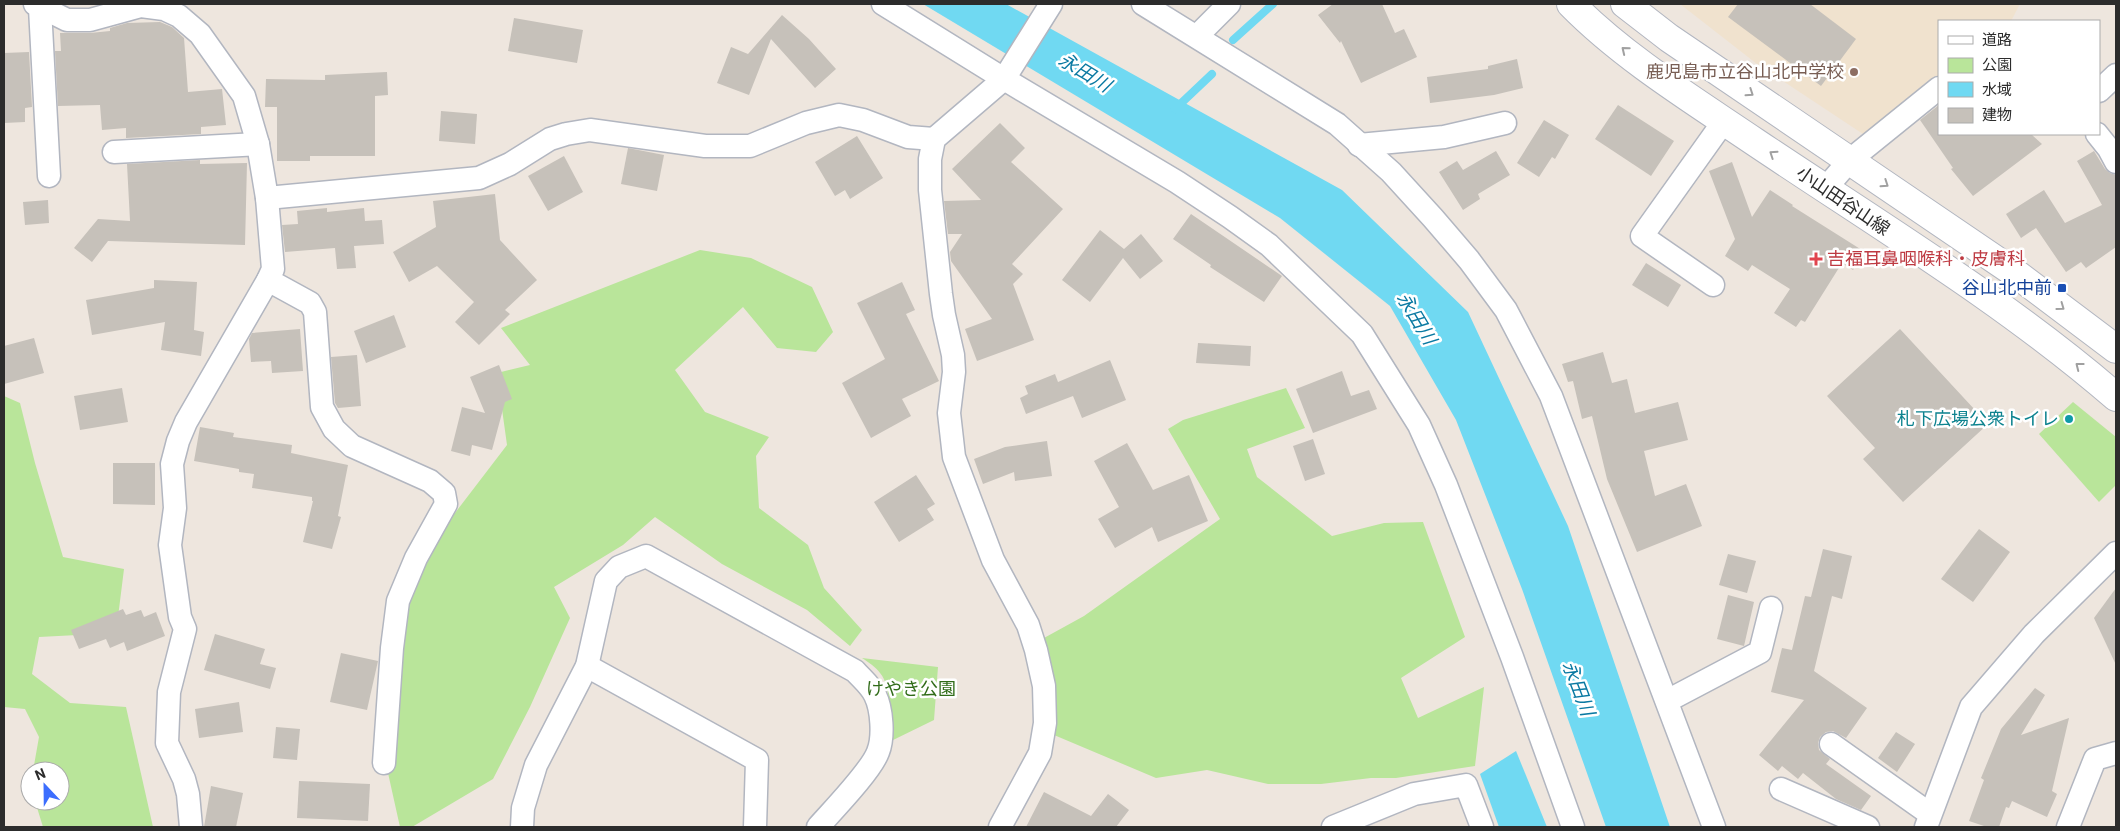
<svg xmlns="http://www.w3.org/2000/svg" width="2120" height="831" font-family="Roboto,'Noto Sans JP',sans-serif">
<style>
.education{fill:#f0e2ce}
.green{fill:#b9e59a}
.water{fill:#70d9f2}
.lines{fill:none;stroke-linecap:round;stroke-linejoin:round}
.stream{stroke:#70d9f2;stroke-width:8}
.building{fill:#c6c1ba}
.minor-casing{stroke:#b2b6c0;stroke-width:25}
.secondary-casing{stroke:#b2b6c0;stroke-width:30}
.minor{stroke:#fff;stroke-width:22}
.secondary{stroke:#fff;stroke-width:28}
.oneway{stroke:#a0a0a0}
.education-dot{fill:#8d6e63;stroke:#fff;stroke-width:2}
.health-dot{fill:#e0444e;stroke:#fff;stroke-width:2}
.transit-dot{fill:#1a4fb4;stroke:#fff;stroke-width:2}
.culture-dot{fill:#0f9aa8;stroke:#fff;stroke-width:2}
.labels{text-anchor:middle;stroke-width:5;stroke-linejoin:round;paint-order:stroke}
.education-label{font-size:18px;fill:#785e54;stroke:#fff;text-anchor:end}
.street-label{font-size:18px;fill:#2c2c2c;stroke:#fff}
.health-label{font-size:18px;fill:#be3a42;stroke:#fff;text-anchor:start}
.transit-label{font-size:18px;fill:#164399;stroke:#fff;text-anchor:end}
.culture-label{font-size:18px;fill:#0d838f;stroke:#fff;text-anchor:end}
.park-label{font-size:18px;fill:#316c19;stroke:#fff}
.water-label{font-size:19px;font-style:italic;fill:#0a79a2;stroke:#fff}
</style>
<rect width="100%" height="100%" fill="#eee6de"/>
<polygon class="education" points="1680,4 2020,4 2011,21 1939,21 1939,80 1866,136 1757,64"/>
<g class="green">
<polygon points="700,250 751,258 812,287 833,332 816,352 777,348 743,307 675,370 705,412 769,437 756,456 759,508 808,545 824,588 862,630 850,646 807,610 722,564 655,517 623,545 554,587 570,618 530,707 493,779 412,827 400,827 384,755 403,581 507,445 497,373 530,365 501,328"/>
<polygon points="1286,388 1305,428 1247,449 1257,477 1332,536 1384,523 1423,522 1465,637 1401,678 1418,718 1484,687 1475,766 1396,778 1371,778 1321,784 1268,784 1207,770 1156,778 1054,735 1055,683 1044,638 1084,616 1220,519 1168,429 1183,420"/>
<polygon points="4,396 20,403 35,463 63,557 124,569 116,633 39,637 32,674 70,703 126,707 153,827 43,827 35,801 60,801 60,771 33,771 39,737 25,709 4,707"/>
<polygon points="2073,402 2116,437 2116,485 2099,502 2039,434"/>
<path d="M862 658 938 667 934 720 889 742C890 725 892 686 880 673 876 667 868 662 862 658Z"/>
</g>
<g class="water">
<polygon points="923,4 1006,4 1342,190 1468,312 1568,526 1670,827 1606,827 1522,589 1456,420 1390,306 1280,218"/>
<polygon points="1516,751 1547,827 1499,827 1480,774"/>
</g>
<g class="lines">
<g class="stream">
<polyline points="1233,40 1273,4"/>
<polyline points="1175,109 1212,74"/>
</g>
</g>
<g class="building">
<polygon points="1333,4 1382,4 1395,33 1404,29 1417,57 1361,83 1341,41 1340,43 1318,15"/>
<polygon points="1738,4 1810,4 1856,39 1821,86 1728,17"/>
<polygon points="782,15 809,39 836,69 815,88 771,39 749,95 717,83 731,47 748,54"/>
<polygon points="514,18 583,30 577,63 508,51"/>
<polygon points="160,22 172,27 184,38 188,92 222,89 226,125 201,127 201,134 126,138 126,128 102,130 100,105 58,106 55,51 61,51 60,33 90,33 110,31 110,28 127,23"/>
<polygon points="29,52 32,107 25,108 25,122 4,123 4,53"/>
<polygon points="1517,59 1523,88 1494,95 1430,103 1427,77 1488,69 1488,66"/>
<polygon points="387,72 388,95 375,96 375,156 310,156 310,161 277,161 277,107 265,107 266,79 325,80 325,75"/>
<polygon points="1618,105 1674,141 1651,176 1595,139"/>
<polygon points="1939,105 1939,134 2031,134 2042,144 1973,196 1951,169 1953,168 1920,120"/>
<polygon points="441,111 477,114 475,144 439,141"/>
<polygon points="1544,120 1569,135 1555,159 1552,157 1539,177 1517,163"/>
<polygon points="1000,123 1025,148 1011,162 1063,209 1012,264 1023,274 1013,284 1034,340 977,361 965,329 992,319 951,261 950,252 962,234 948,234 944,201 981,200 952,169"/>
<polygon points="857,136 883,178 850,199 845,190 835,196 815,162"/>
<polygon points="628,148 664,155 657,191 621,184"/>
<polygon points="1496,151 1510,175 1478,194 1480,199 1463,210 1439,172 1457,161 1463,170"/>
<polygon points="2094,151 2105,169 2110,173 2116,175 2116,247 2086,268 2081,262 2066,272 2036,228 2021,238 2006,214 2044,190 2065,223 2102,205 2077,161"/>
<polygon points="564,156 583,192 548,211 528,176"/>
<polygon points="200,160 200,164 247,163 245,245 108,241 92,262 74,248 98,219 130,221 127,164"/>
<polygon points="1732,162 1752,217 1770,190 1793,205 1792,206 1865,252 1853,270 1842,263 1805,322 1801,320 1796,327 1774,313 1790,289 1752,265 1748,271 1725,256 1735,239 1709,171"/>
<polygon points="495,194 500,240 537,280 505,310 510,314 479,345 455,322 474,302 437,266 409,282 393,252 436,227 433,201"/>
<polygon points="48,200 49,223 25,225 23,202"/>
<polygon points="327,208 327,212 364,208 365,221 382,220 384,244 354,246 356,268 337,269 335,248 285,252 282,225 298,224 297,211"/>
<polygon points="1191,214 1282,276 1264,302 1210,267 1211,265 1173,239"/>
<polygon points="1100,230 1124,249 1141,234 1163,261 1140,279 1123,258 1090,302 1062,280"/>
<polygon points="1646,263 1681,285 1668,307 1632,285"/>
<polygon points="154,280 197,282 194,330 204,332 201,356 161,350 165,322 92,335 86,300 154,288"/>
<polygon points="902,282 915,310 906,314 939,381 902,399 911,416 871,438 842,383 885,359 857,303"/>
<polygon points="394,315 406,347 366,363 354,331"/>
<polygon points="300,329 303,371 272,373 271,361 251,362 249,339 252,333"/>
<polygon points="1900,329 1988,424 1903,502 1863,459 1875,448 1827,396"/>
<polygon points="34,338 44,373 4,384 4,346"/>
<polygon points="1198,343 1251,346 1250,366 1196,363"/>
<polygon points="1603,352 1612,383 1627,379 1635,413 1678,402 1688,440 1644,451 1655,496 1686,484 1702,526 1637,552 1607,479 1592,416 1582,419 1573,381 1568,382 1562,364"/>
<polygon points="357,355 361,406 338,408 335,403 331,357"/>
<polygon points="1110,360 1126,400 1082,418 1073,396 1026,414 1020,398 1028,394 1025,386 1055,374 1058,382"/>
<polygon points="499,365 512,399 505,402 492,450 472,445 470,456 451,451 462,407 485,413 470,377"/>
<polygon points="1342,371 1351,396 1369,390 1377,409 1313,433 1296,389"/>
<polygon points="122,388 128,422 80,430 74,396"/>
<polygon points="200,427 234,433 233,437 292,445 291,453 348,465 338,516 341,517 332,549 303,542 313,501 312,501 312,497 252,488 254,474 239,472 239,469 194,461"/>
<polygon points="1313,439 1325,474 1305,481 1293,446"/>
<polygon points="1047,441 1052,476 1015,481 1014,472 983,484 974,459 1005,447"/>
<polygon points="1127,443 1153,490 1189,475 1208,521 1158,542 1152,527 1115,548 1098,519 1119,507 1094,461"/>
<polygon points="113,463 155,463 155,505 113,504"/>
<polygon points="916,475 935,504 927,509 934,520 899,542 874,502"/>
<polygon points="1979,529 2010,552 1973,602 1941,579"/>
<polygon points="1823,549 1852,556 1842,599 1832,596 1814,671 1867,708 1846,738 1833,731 1826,732 1820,737 1818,743 1819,750 1830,759 1826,764 1871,796 1861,810 1836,799 1803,773 1798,779 1782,766 1778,771 1759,755 1804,700 1771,692 1782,648 1792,650 1805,596 1811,597"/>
<polygon points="1728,554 1756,561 1747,593 1719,585"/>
<polygon points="2116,588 2116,665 2094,618"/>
<polygon points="1728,595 1754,602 1744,646 1717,639"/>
<polygon points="123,609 126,615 141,610 144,617 156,612 165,636 127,651 124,642 110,648 106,639 79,649 71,630"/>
<polygon points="215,634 265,649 260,664 276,668 270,689 204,670"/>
<polygon points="341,653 378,661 367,710 330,702"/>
<polygon points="2035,688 2045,695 2021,735 2069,718 2052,791 2057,794 2047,817 2012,801 2009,808 2006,807 1999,827 1987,827 1969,821 1984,780 1981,778 2001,729"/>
<polygon points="239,702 243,732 199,738 195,709"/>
<polygon points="276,727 300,729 297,760 273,758"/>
<polygon points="1896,732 1915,744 1897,772 1878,758"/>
<polygon points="299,781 370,784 368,821 297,818"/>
<polygon points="211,786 243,793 236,827 204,827"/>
<polygon points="1044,792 1091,816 1108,794 1129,810 1116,827 1026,827"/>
</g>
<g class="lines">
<defs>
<g id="minor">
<polyline points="35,4 67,20 90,20 141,6 164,9 179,16 200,34 244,96 258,144 267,198 273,269 268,280 186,422 178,441 172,464 175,508 170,545 180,617 185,629 169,692 167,743 184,779 188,794 191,827"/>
<polyline points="883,4 1004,79 1177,182 1230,217 1269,245 1362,334 1419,425 1446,485 1512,657 1573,827"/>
<polyline points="1143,4 1337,124 1391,172 1433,218 1469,260 1506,310 1551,396 1714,827"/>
<polyline points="40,8 49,176"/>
<polyline points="1197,36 1229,4"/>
<polyline points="2099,91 2116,75"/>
<polyline points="2097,134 2109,149 2116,162"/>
<polyline points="1359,145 1444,137 1505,123"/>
<polyline points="114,152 258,144"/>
<polyline points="1825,189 1850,160 1939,88"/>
<polyline points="267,198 479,178 510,164 550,139 566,134 590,130 705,146 750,146 806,123 839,115 863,120 908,137 934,139"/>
<polyline points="268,280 310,303 315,312 322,407 334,429 352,446 430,481 444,493 446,504 416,558 398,601 392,648 384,763"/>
<polyline points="1713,285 1642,236 1724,121"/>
<polyline points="587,666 757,760 755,827"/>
<polyline points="1667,701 1760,652 1771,608"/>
<polyline points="1831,744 1930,814"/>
<polyline points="1781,789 1868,827"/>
<path d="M522 827 523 808 536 765 587 666 606 581 619 567 646 556 855 671C862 679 870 685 875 695 882 709 884 737 878 752 871 771 833 810 818 827"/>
<polyline points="1000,827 1040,753 1045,723 1044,686 1036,650 1028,625 993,560 954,457 949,413 954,372 953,355 944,315 941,294 930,190 930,159 934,139 1004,79 1051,4"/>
<polyline points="1333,827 1414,794 1466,785 1482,827"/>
<polyline points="1926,827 1971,707 2034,634 2116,553"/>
<polyline points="2068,827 2095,759 2116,753"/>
</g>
<g id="secondary">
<path d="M1571 4C1623 57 1693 100 1755 142 1877 224 2005 301 2116 397"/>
<polyline points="1625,4 1669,38 2015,273 2116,349"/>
</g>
</defs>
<use href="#minor" class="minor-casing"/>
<use href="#secondary" class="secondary-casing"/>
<use href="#minor" class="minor"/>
<use href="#secondary" class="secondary"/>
</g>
<defs><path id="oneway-chevron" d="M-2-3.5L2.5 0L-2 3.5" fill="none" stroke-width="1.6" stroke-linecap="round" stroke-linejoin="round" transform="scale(1.25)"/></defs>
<g class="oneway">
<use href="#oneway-chevron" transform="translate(1625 50) rotate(-141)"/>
<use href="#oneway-chevron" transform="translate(1750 93) rotate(34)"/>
<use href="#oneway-chevron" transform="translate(1773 154) rotate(-146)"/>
<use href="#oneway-chevron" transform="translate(1885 184) rotate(34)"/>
<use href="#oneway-chevron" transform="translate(2061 307) rotate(36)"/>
<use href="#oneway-chevron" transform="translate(2079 366) rotate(-142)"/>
</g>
<circle class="education-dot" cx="1854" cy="72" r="5"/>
<path class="health-dot" d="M1813.5 251.5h5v5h5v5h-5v5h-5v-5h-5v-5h5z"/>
<rect class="transit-dot" x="2057" y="283" width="10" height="10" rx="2.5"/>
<circle class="culture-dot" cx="2069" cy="419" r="5"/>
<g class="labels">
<g class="education-label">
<text x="1844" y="78">鹿児島市立谷山北中学校</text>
</g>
<g class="street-label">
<text transform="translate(1843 201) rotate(34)" y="6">小山田谷山線</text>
</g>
<g class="health-label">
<text x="1827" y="265">吉福耳鼻咽喉科・皮膚科</text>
</g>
<g class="transit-label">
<text x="2052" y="294">谷山北中前</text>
</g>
<g class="culture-label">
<text x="2059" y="425">札下広場公衆トイレ</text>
</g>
<g class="park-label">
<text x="911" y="695">けやき公園</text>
</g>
<g class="water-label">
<text transform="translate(1085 72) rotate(31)" y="7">永田川</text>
<text transform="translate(1417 318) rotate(59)" y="7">永田川</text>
<text transform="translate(1579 688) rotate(69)" y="7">永田川</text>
</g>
</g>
<rect width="2120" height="831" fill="none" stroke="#2c2c2c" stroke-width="10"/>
<rect x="1938" y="20" width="162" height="115" fill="#ffffff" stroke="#ababab"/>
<rect x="1948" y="36" width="25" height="8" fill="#ffffff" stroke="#ababab"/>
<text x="1982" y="45" font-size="15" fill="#2c2c2c">道路</text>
<rect x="1948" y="58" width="25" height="15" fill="#b9e59a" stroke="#ababab"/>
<text x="1982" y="70" font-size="15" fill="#2c2c2c">公園</text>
<rect x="1948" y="82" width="25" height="15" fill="#70d9f2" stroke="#ababab"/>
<text x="1982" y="95" font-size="15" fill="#2c2c2c">水域</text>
<rect x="1948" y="108" width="25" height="15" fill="#c6c1ba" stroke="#ababab"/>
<text x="1982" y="120" font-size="15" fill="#2c2c2c">建物</text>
<g transform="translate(45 786) rotate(338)"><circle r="24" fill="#ffffff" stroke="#ababab"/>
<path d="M0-4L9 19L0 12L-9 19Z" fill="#3c6efe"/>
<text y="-8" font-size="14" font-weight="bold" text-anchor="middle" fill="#2c2c2c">N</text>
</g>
</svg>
